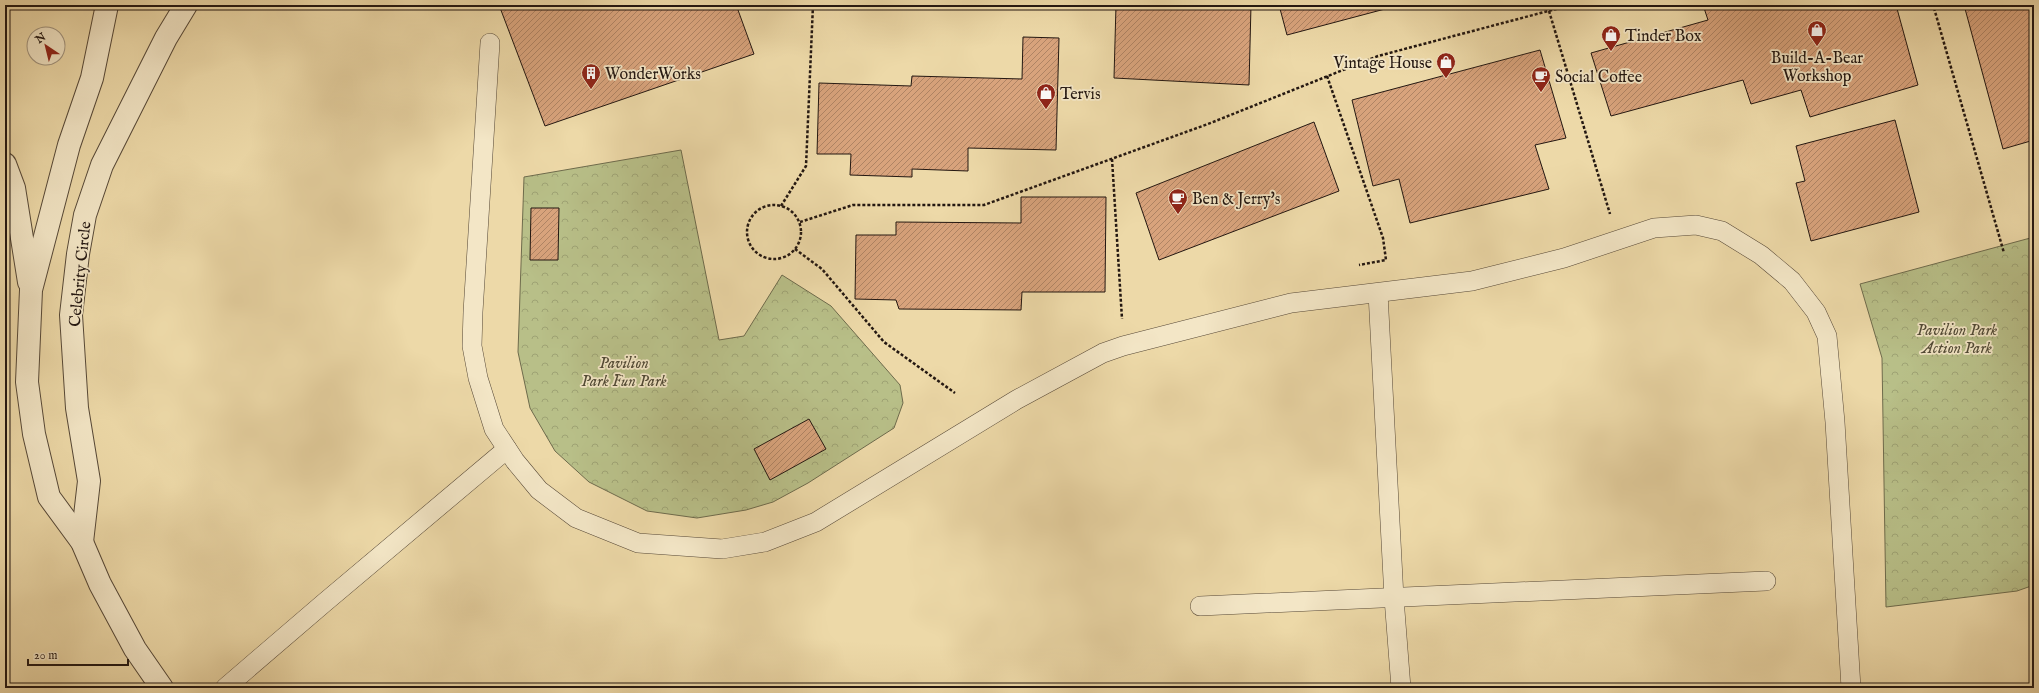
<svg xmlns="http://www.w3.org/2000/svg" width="2039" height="693" font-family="'IM FELL English',serif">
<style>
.park{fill:url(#park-crowns);stroke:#6e6b4c}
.building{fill:url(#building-hatch);stroke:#231711}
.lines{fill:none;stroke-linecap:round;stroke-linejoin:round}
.service-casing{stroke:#564837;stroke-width:20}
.minor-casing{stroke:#564837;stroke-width:24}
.path{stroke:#231711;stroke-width:2.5;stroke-dasharray:3 2;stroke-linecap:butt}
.service{stroke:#f3e6c6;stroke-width:19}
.minor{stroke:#f3e6c6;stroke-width:22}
.labels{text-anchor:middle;stroke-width:3.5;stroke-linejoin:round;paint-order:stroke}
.poi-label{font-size:16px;fill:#231711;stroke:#f3e6c6;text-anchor:start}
.street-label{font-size:16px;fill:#231711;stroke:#f3e6c6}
.park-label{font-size:16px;font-style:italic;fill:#504935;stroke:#f3e6c6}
</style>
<defs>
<pattern id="park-crowns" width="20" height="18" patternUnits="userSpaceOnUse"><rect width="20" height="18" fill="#b8bf88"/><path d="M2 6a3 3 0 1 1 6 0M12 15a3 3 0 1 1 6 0" fill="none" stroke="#9ea374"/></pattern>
<pattern id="building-hatch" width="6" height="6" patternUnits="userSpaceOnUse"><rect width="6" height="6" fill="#d8a37c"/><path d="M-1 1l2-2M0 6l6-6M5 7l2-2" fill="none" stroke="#af8464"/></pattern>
</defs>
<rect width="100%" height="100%" fill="#edd9a8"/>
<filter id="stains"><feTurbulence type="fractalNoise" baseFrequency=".005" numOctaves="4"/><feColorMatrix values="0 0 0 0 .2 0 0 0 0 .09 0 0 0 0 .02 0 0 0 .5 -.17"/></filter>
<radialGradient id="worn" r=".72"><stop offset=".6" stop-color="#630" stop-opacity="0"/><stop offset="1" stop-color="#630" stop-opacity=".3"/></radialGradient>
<g class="park">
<polygon points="681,150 719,340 744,336 782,275 831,306 900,385 903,403 894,428 808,483 773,502 746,510 697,518 647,511 589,482 555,451 530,408 518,352 524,177"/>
<polygon points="2034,237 2034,585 2017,591 1886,607 1882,358 1860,284"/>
</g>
<g class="building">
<polygon points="499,5 744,5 738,10 754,54 545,126"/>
<polygon points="1116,5 1251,5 1249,85 1114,78"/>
<polygon points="1279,5 1400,5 1287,35"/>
<polygon points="1703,5 1896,5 1918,85 1810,117 1801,90 1751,104 1743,80 1611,116 1591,53 1708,20"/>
<polygon points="1964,5 2034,5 2034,140 2003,149"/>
<polygon points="1023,37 1059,38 1056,150 968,148 968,171 912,169 912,177 850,175 851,154 817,154 819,83 911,86 912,76 1022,79"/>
<polygon points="1540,50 1566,138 1535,145 1549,189 1410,223 1399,179 1373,186 1352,100"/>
<polygon points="1895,120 1919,212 1811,241 1796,183 1805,181 1796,146"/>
<polygon points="1314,122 1339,191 1159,260 1136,193"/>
<polygon points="1021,197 1106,197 1105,292 1022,292 1021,310 899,309 896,300 855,299 856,235 896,235 896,222 1021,223"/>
<polygon points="531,208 559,208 558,260 530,260"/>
<polygon points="809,419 826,449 770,480 754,449"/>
</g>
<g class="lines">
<defs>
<g id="service">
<polyline points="490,43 473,312 472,346 478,378 494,429 515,461 539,490 576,518 638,543 722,549 765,542 816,522 1016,400 1103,353 1123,346 1291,303 1472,281 1564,258 1654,228 1696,225 1722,231 1761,255 1792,281 1816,312 1827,336 1835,422 1851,688"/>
<polyline points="1378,293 1394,598 1401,688"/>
<polyline points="1200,606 1766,581"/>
<polyline points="225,688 324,603 507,449"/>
</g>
<g id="minor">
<polyline points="107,5 92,78 69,145 31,290 27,382 34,434 49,497 82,542 100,584 135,649 162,688"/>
<polyline points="5,164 14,188 29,282"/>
<polyline points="82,542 89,481 77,408 71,315 78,254 85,215 102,165 166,38 186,5"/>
</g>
</defs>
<use href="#service" class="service-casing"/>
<use href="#minor" class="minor-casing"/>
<g class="path">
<polyline points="1928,5 1934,8 1936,5"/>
<polyline points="1934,8 2004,253"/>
<polyline points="1549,11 1610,214"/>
<polyline points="1327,76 1383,238 1386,260 1359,265"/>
<polyline points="1112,159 1122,319"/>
<circle cx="774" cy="232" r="27"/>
<polyline points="781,206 806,166 813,5"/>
<polyline points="800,222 853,205 984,205 1208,124 1378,56 1571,5"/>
<polyline points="795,249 822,269 884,342 955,393"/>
</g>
<use href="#service" class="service"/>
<use href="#minor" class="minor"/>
</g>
<defs>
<symbol id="shop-pin" viewBox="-11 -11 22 30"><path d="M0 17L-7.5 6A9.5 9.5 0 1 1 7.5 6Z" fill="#8f2418" stroke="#f3e6c6"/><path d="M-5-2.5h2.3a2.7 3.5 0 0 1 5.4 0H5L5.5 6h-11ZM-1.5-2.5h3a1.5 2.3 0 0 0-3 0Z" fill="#fff"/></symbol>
<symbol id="building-pin" viewBox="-11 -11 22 30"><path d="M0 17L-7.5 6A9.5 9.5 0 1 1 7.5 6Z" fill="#8f2418" stroke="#f3e6c6"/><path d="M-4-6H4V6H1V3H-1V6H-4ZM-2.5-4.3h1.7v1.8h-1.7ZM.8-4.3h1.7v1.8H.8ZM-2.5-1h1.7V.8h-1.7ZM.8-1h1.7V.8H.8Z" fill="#fff"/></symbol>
<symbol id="cafe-pin" viewBox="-11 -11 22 30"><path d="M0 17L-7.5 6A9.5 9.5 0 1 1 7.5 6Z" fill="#8f2418" stroke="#f3e6c6"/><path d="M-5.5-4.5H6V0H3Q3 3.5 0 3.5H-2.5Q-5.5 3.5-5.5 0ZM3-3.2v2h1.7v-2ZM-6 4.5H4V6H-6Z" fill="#fff"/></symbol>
</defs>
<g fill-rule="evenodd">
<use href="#shop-pin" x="1806" y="19" width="22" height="30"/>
<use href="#shop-pin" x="1600" y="24" width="22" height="30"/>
<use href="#shop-pin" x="1435" y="51" width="22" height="30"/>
<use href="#building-pin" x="580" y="62" width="22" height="30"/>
<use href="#cafe-pin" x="1530" y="65" width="22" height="30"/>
<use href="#shop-pin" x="1035" y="82" width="22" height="30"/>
<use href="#cafe-pin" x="1167" y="187" width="22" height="30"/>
</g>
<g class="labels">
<g class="poi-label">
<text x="1625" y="41">Tinder Box</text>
<text x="1817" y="63" text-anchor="middle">Build-A-Bear<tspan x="1817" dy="18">Workshop</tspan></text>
<text x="1432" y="68" text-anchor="end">Vintage House</text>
<text x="605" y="79">WonderWorks</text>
<text x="1555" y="82">Social Coffee</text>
<text x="1060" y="99">Tervis</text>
<text x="1192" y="204">Ben &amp; Jerry's</text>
</g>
<g class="street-label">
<text transform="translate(79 274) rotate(-84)" y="6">Celebrity Circle</text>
</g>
<g class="park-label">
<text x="1957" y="335">Pavilion Park<tspan x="1957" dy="18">Action Park</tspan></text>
<text x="624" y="368">Pavilion<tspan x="624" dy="18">Park Fun Park</tspan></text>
</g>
</g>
<rect width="2039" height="693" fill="none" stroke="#edd9a8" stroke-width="20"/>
<rect x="6" y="6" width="2027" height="681" fill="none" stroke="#231711" stroke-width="2"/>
<rect x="10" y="10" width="2019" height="673" fill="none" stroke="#231711"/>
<g transform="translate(46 46) rotate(325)"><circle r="19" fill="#f3e6c6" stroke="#a0937e"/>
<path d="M0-3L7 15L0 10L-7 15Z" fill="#8f2418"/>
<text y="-6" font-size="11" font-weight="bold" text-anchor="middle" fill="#231711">N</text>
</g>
<path d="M28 659v6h100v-6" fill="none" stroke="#231711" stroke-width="2"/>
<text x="34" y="659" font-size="12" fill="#231711" stroke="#f3e6c6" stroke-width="3" paint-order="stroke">20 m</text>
<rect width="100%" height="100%" filter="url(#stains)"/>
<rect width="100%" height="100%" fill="url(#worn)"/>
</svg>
